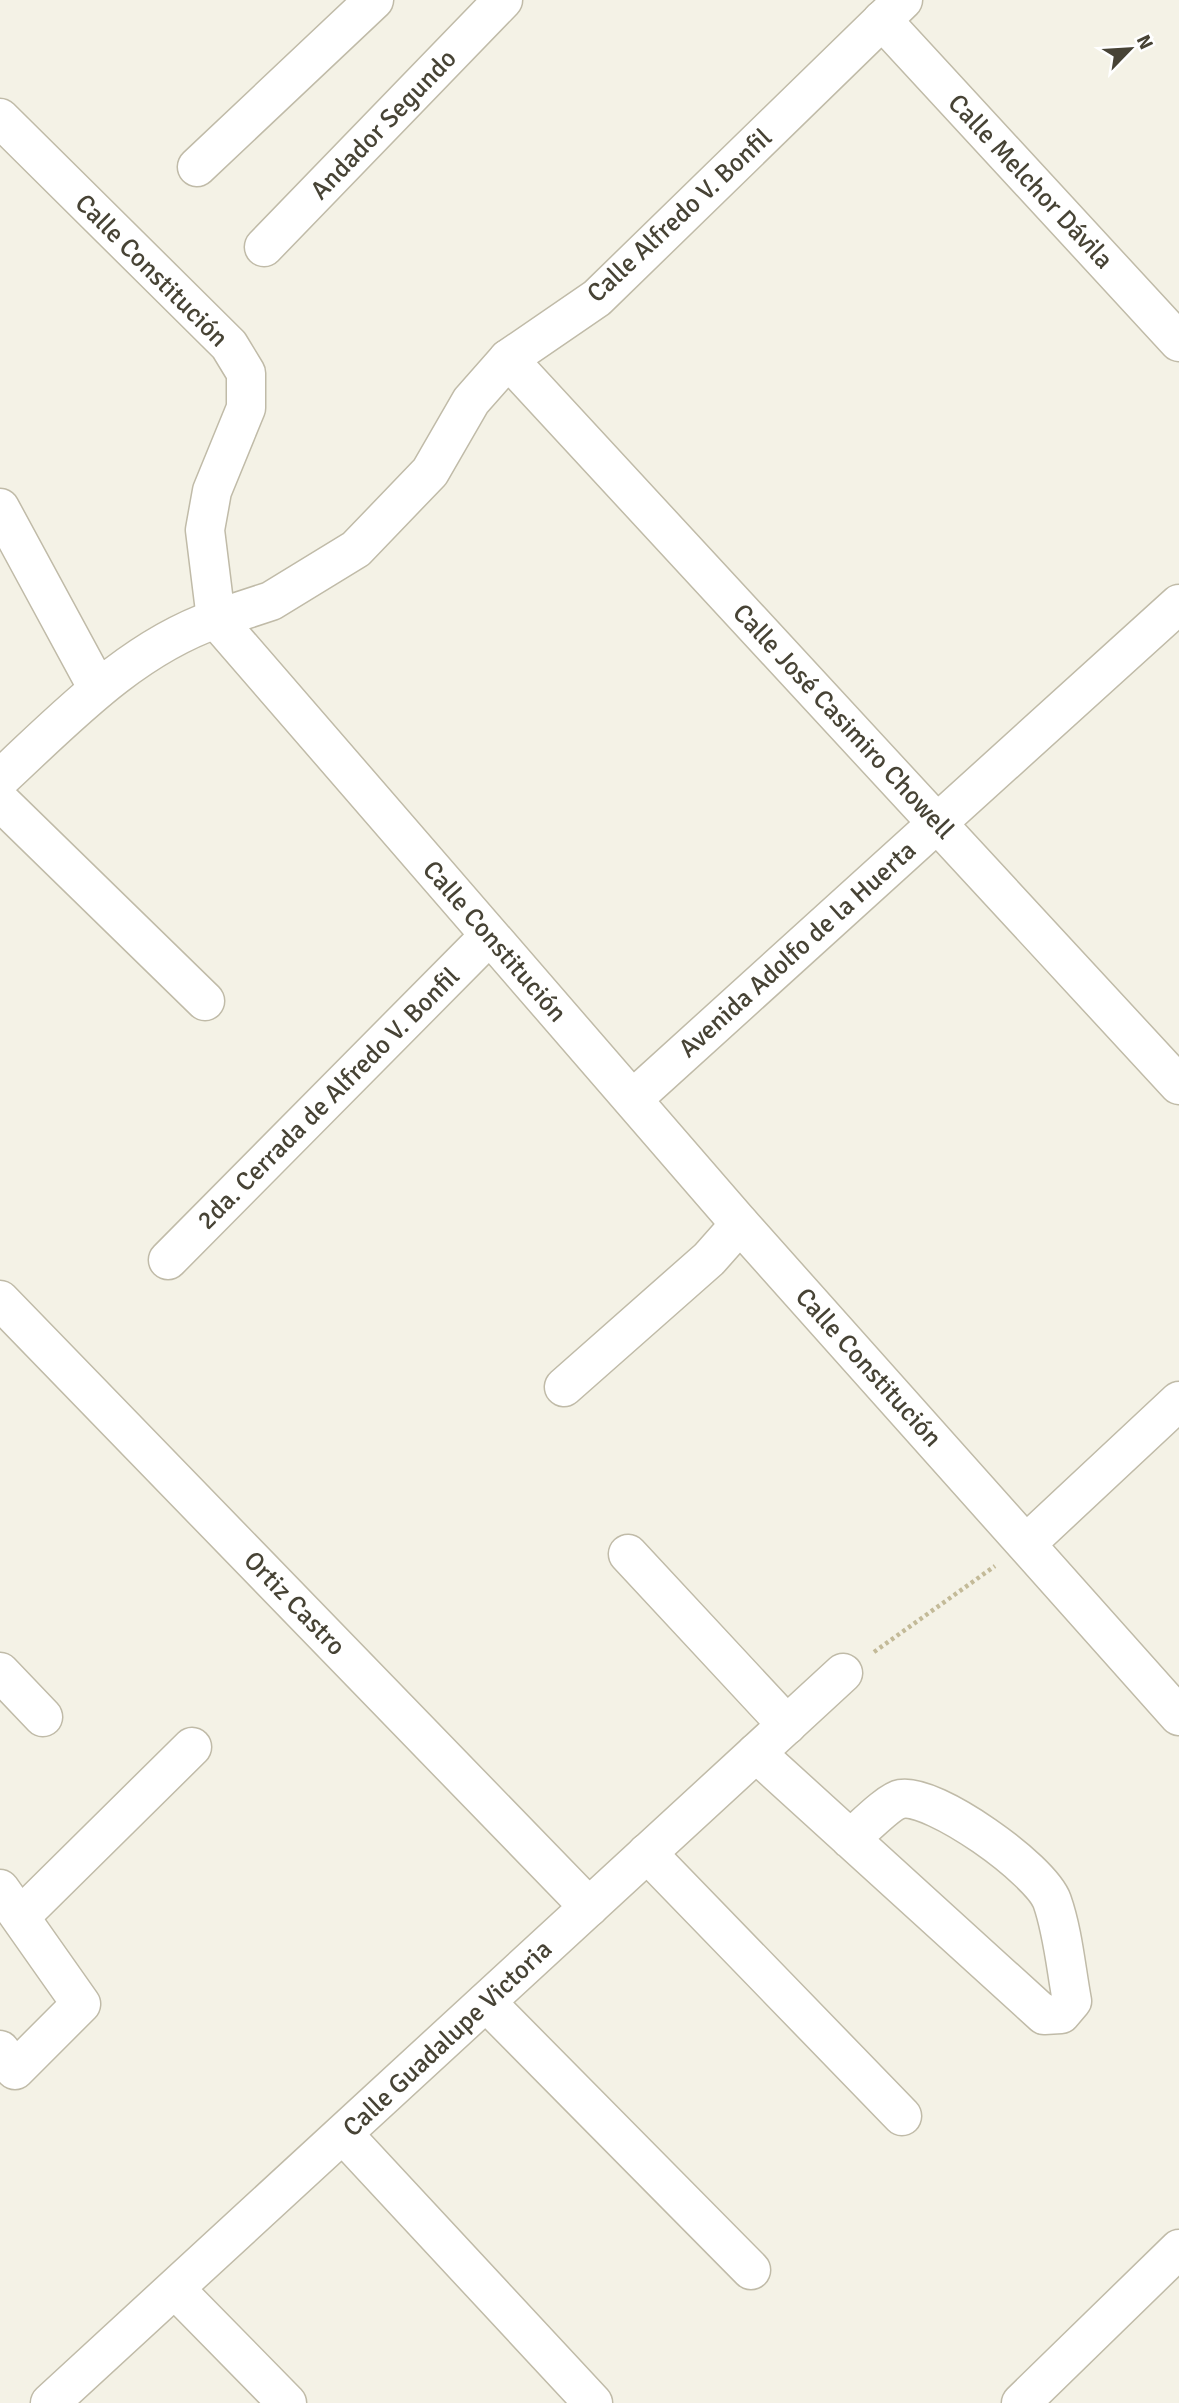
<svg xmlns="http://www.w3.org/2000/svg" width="1179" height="2403" font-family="Signika,sans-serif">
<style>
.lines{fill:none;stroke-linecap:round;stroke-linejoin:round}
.minor-casing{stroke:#c0bba8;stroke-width:41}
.tertiary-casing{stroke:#c0bba8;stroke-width:41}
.path{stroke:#c3ba98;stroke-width:4.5;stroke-dasharray:3.5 3.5;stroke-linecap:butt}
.minor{stroke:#fff;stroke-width:38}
.tertiary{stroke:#fff;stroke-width:38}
.labels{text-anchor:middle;stroke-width:5;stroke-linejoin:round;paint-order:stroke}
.street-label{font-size:26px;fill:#474335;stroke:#fff}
</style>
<rect width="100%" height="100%" fill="#f4f2e6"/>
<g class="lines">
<defs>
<g id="minor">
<polyline points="882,20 1179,342"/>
<polyline points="0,118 229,345 246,373 246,408 212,491 205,530 216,619 271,601 356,549 430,472 471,401 508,359 597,298 903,0"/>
<polyline points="197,167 374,0"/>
<polyline points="264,247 503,0"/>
<polyline points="508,359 1179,1085"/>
<polyline points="0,508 98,689"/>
<polyline points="0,801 205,1001"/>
<polyline points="634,1098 1179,604"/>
<polyline points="168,1260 489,936"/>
<polyline points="0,1300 589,1907"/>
<polyline points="564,1387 709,1259 740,1224"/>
<polyline points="1027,1543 1179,1401"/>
<polyline points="628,1554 787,1725"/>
<polyline points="0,1672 43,1717"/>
<path d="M756 1753 1044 2015 1061 2014 1072 2001C1066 1969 1063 1932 1052 1901 1040 1869 934 1793 901 1799 889 1801 861 1830 850 1839"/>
<polyline points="647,1853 902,2116"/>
<polyline points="0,1889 81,2004 15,2070 0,2050"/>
<polyline points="21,1916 192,1747"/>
<polyline points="486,2002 751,2270"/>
<polyline points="343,2134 593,2403"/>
<polyline points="175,2289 287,2403"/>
<polyline points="50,2403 843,1673"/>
<polyline points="1021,2403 1179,2249"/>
</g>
<path id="tertiary" d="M0 779C66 718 130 649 216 619L740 1224 1179 1716"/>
</defs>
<use href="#minor" class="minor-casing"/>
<use href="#tertiary" class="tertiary-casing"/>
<polyline class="path" points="874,1652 995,1566"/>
<use href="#minor" class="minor"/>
<use href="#tertiary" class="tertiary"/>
</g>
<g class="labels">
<g class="street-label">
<text transform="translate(383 124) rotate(-46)" y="9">Andador Segundo</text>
<text transform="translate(1031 181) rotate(47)" y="9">Calle Melchor Dávila</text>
<text transform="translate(679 215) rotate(-43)" y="9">Calle Alfredo V. Bonfil</text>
<text transform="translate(152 270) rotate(45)" y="9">Calle Constitución</text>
<text transform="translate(844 721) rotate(47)" y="9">Calle José Casimiro Chowell</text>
<text transform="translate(495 941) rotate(49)" y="9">Calle Constitución</text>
<text transform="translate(797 949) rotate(-42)" y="9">Avenida Adolfo de la Huerta</text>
<text transform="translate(328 1098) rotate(-45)" y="9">2da. Cerrada de Alfredo V. Bonfil</text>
<text transform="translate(869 1367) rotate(48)" y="9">Calle Constitución</text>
<text transform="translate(295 1603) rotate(46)" y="9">Ortiz Castro</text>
<text transform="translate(447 2038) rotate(-43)" y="9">Calle Guadalupe Victoria</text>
</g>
</g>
<g transform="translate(1130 49) rotate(65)" stroke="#ffffff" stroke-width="5" paint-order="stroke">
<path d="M0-5L12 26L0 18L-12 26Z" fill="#474335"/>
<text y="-10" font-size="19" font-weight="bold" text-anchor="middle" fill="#474335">N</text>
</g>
</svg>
